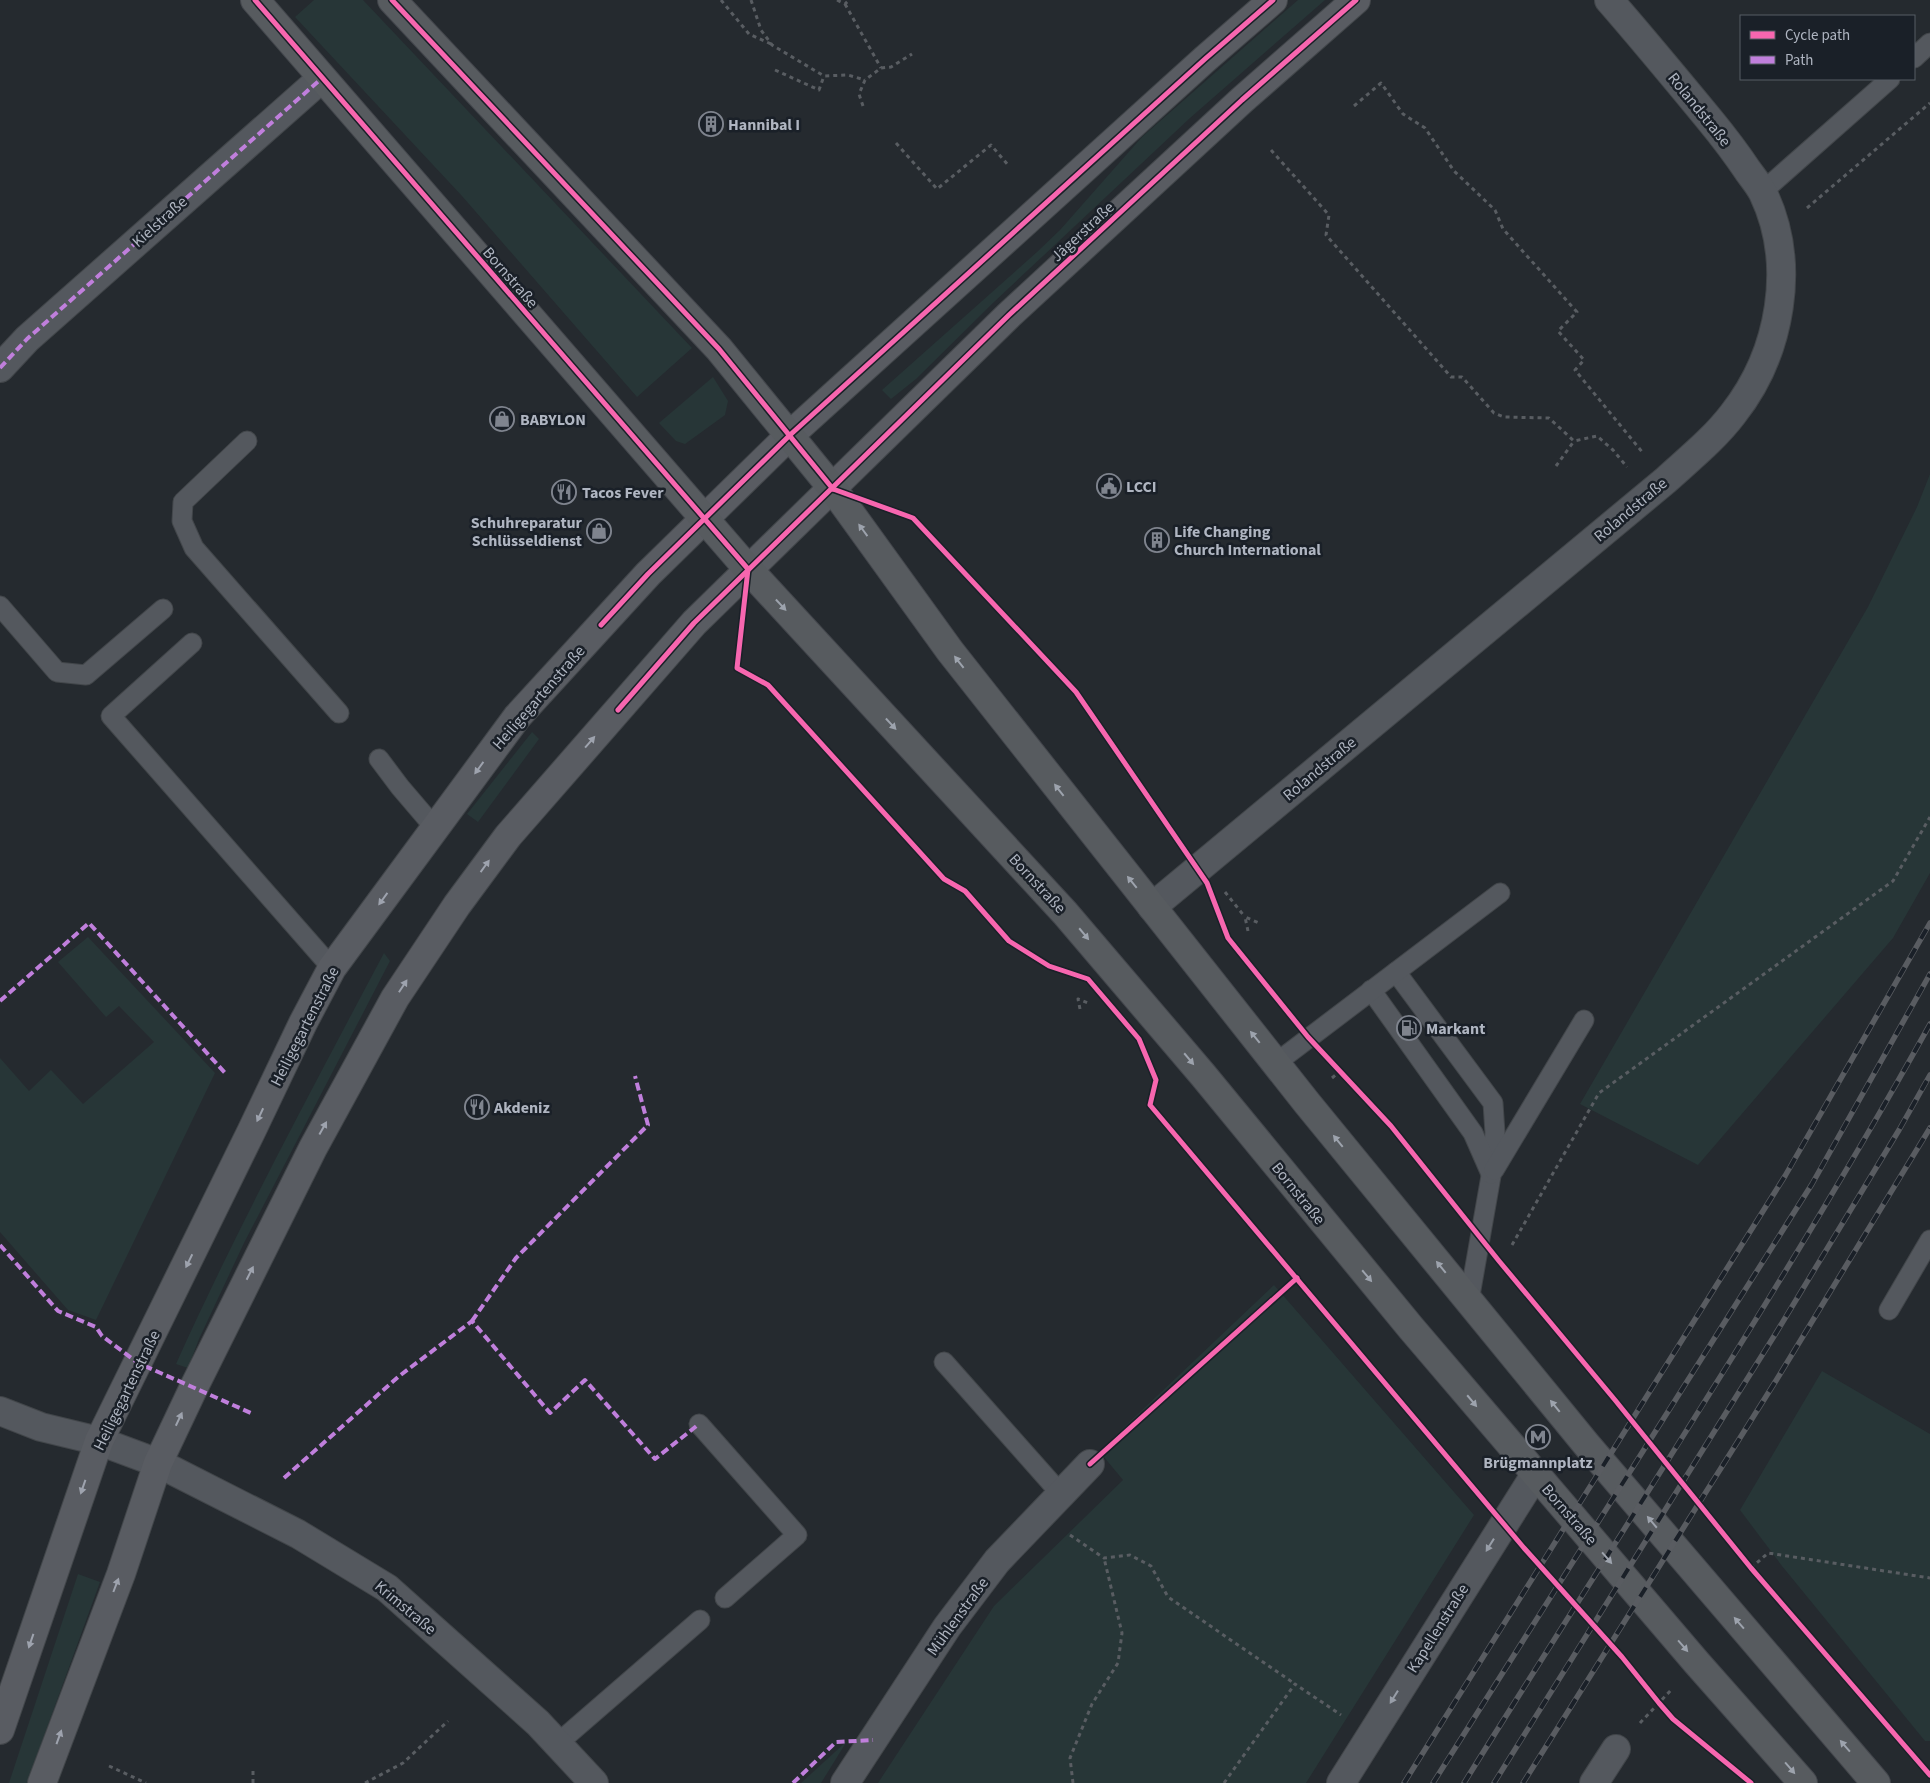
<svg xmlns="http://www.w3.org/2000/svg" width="1930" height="1783" font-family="'Source Sans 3',sans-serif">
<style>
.green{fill:#273637}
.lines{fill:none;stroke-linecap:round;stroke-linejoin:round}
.service-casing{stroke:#42464a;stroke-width:21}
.minor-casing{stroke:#42464a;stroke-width:30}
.secondary-casing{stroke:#42464a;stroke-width:30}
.primary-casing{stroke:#43464c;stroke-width:30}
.path{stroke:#595d62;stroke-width:3;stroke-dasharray:4 4;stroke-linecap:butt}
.service{stroke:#54585e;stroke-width:19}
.minor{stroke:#54585e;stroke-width:28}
.secondary{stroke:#595c62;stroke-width:28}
.primary{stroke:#575b5f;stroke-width:28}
.rail-casing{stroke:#595c61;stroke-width:5.5}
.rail{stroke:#1a2028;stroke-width:4;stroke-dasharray:11;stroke-linecap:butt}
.quiet{stroke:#c07fdc;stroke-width:4;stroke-dasharray:8 4;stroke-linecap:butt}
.cycleway-casing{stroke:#1a2028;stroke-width:8}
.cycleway{stroke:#f766af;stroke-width:5}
.oneway{fill:#9da3ad}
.oneway2{fill:#9ea3ae}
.oneway3{fill:#989ea8}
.labels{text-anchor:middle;stroke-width:5;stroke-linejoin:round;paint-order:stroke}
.street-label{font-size:16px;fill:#afb5c1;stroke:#1a2028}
.poi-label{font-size:16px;font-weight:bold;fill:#afb5c1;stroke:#1a2028;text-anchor:start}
</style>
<rect width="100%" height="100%" fill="#252a2f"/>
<g class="green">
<polygon points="314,0 363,0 692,348 637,397 462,196 295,17"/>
<polygon points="1298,0 1325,0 1190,118 994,302 916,379 891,399 882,390 1037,252 1060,230 1142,137"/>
<polygon points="713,377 728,401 725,415 685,444 676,441 659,423"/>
<polygon points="1930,474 1930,873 1893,938 1698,1165 1580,1104 1868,607 1917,507"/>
<polygon points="532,732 539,739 478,822 467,814"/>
<polygon points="88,937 215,1073 96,1320 68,1310 0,1232 0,1058 29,1091 51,1070 83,1104 154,1042 119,1006 106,1017 58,962"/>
<path d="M384 953 390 961 244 1243 199 1339 188 1368 176 1364C239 1224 312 1089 384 953Z"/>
<polygon points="1274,1285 1474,1515 1306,1783 878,1783 994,1606 1123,1480 1099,1451"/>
<polygon points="1822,1371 1930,1434 1930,1741 1925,1741 1782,1566 1740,1510"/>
<polygon points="78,1574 100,1582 27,1783 9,1783"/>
<polygon points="847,1741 821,1783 801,1783"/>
</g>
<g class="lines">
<defs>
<g id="service">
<polyline points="1914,58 1930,43"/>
<polyline points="1762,192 1890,79"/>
<polyline points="247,441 183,502 182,521 194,548 339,713"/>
<polyline points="0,606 57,672 86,675 163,609"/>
<polyline points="192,643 111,716 332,968"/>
<polyline points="379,759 400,787 435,828"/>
<polyline points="1396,972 1493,1103 1495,1133 1491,1176 1469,1301"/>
<polyline points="1371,990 1473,1133 1491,1174"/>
<polyline points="1276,1063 1500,893"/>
<polyline points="1494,1170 1584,1020"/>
<polyline points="1889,1310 1930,1240"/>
<polyline points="944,1362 1061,1494"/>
<polyline points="699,1424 797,1535 725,1598"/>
<polyline points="557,1744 700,1620"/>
</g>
<g id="minor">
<polyline points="0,368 27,339 322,78"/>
<path d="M1152 907 1666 480C1689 459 1714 439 1733 414 1781 353 1797 264 1763 193 1759 185 1753 178 1748 171 1736 153 1723 136 1709 119 1676 79 1643 39 1609 0"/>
<polyline points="0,1411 41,1427 99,1441 158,1463 298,1534 387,1588 538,1723 594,1783"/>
<polyline points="845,1783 947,1627 997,1561 1090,1464"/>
<polyline points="1341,1783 1535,1475"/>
<polyline points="1594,1783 1616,1749"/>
</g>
<g id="secondary">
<polyline points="0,1730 99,1441 251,1132 303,1023 332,968 517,717 648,574 790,435 1205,59 1273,0"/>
<polyline points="42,1783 121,1574 158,1463 194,1387 313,1148 395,998 457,905 508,836 694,623 1009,315 1242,100 1356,0"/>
</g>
<g id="primary">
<polyline points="255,0 748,569 1065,913 1203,1075 1411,1328 1697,1663 1803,1783"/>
<polyline points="392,0 719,349 833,489 950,651 1307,1103 1586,1444 1876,1783"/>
</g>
</defs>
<use href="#service" class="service-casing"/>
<use href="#minor" class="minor-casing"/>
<use href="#secondary" class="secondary-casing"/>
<use href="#primary" class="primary-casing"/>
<g class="path">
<polyline points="721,0 749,34 771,44"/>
<polyline points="751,0 761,30 772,45 824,76 848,75 865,80"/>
<polyline points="837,0 845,4 849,0"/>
<polyline points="845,4 881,68"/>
<polyline points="775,70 819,90 824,76"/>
<polyline points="863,106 859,94 865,80 881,68 891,67 912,54"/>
<polyline points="1354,106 1381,83 1403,114 1425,128 1454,171 1495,210 1503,229 1577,312 1558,331 1584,360 1575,370 1643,453"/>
<polyline points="896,143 937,189 991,145 1008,165"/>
<polyline points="1271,150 1329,215 1326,235 1451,377 1462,377 1494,413 1504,417 1549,418 1574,441 1597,436 1613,450 1627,467"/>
<polyline points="1807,208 1930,103"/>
<polyline points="1556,466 1574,441"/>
<polyline points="1225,892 1245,917"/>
<polyline points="1248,931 1245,917 1259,923"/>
<polyline points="1080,1009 1078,999 1088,1003"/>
<polyline points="1332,1078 1339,1072"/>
<polyline points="1512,1245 1599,1093 1893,881 1930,817"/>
<polyline points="1070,1535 1104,1558 1130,1555 1151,1566 1168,1597 1295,1684"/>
<polyline points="1751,1568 1768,1553 1930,1578"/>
<polyline points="1640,1723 1672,1689"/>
<polyline points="109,1766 146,1783"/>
<polyline points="253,1783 253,1768"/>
<polyline points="365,1783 403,1763 448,1721"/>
<polyline points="1073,1783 1070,1758 1092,1704 1118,1663 1122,1633 1104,1558"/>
<polyline points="1224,1783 1295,1684 1341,1715"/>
</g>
<use href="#service" class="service"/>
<use href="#minor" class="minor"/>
<use href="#secondary" class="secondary"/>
<use href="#primary" class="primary"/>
<defs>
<g id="rail">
<polyline points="1404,1783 1785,1176 1930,923"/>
<polyline points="1433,1783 1812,1184 1930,974"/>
<path d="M1464 1783C1621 1531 1786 1283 1930 1024"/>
<polyline points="1494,1783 1776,1333 1899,1130 1930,1075"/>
<polyline points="1523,1783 1777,1379 1930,1128"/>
</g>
</defs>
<use href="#rail" class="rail-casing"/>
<use href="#rail" class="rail"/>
<g class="quiet">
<polyline points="0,368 27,339 322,78"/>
<polyline points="0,1001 89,923 226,1074"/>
<polyline points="0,1245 58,1311 96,1327 102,1336 138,1363 251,1413"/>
<polyline points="472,1321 516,1258 648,1125 635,1076"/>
<polyline points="284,1478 398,1377 472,1321 550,1413 585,1380 655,1459 699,1424"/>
<polyline points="793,1783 836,1742 873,1740"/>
</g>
<defs>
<g id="cycleway">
<polyline points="255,0 748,569"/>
<polyline points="392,0 719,349 833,489"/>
<polyline points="833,489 913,518 1076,692 1207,883 1228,938 1308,1037 1391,1126 1499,1261 1615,1400 1751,1568 1930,1775"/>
<polyline points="748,569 737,668 768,685 944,879 965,891 1009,941 1049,966 1088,979 1139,1039 1156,1080 1150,1105 1524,1548 1622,1657 1659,1703 1673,1719 1751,1783"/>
<polyline points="601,625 648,574 790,435 1205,59 1273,0"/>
<polyline points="618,710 694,623 1009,315 1242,100 1356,0"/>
<polyline points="1090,1464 1297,1278"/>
</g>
</defs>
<use href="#cycleway" class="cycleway-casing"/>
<use href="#cycleway" class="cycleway"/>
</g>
<defs><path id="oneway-solid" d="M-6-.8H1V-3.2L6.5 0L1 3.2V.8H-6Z" transform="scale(1.25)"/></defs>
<g class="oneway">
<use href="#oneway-solid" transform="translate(863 530) rotate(-126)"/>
<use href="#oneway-solid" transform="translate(781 605) rotate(47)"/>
<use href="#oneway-solid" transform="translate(959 662) rotate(-128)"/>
<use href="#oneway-solid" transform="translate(891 724) rotate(47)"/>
<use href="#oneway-solid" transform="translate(1059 790) rotate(-128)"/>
<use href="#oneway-solid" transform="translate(1132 882) rotate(-129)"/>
<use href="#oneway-solid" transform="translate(1084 934) rotate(50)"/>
<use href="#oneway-solid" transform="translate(1255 1037) rotate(-129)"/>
<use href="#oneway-solid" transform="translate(1189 1059) rotate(50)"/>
<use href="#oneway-solid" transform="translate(1338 1141) rotate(-129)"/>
<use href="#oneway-solid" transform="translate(1441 1267) rotate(-129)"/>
<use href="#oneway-solid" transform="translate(1367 1276) rotate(50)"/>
<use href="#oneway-solid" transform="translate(1472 1401) rotate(50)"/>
<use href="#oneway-solid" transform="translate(1555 1406) rotate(-129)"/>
<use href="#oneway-solid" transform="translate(1652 1522) rotate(-130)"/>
<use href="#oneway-solid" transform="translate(1607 1558) rotate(49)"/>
<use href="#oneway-solid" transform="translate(1739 1623) rotate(-131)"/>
<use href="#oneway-solid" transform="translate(1683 1646) rotate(49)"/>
<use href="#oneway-solid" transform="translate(1845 1746) rotate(-131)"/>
<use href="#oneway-solid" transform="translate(1790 1768) rotate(49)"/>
</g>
<g class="oneway2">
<use href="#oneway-solid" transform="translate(590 742) rotate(-49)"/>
<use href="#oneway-solid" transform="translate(479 768) rotate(126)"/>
<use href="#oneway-solid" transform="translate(485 866) rotate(-54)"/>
<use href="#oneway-solid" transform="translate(383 899) rotate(126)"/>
<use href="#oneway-solid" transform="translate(403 986) rotate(-57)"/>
<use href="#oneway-solid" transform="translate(260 1115) rotate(115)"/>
<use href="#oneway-solid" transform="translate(323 1128) rotate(-61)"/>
<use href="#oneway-solid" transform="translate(189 1261) rotate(116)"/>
<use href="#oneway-solid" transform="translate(250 1273) rotate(-63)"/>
<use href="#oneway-solid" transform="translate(179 1419) rotate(-65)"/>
<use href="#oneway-solid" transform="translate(83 1487) rotate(109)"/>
<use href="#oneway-solid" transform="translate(116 1585) rotate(-69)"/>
<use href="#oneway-solid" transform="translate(31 1641) rotate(109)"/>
<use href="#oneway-solid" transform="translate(59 1737) rotate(-70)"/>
</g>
<g class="oneway3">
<use href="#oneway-solid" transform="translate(1490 1545) rotate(122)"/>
<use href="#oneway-solid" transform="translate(1394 1697) rotate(122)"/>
</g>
<defs>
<symbol id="building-ring" viewBox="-11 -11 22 22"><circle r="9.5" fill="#1a2028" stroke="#7f848e" stroke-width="1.5"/><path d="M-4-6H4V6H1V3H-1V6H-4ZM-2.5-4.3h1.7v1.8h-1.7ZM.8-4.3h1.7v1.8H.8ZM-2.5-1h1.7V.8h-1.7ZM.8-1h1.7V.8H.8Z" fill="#7f848e"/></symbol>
<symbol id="shop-ring" viewBox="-11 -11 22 22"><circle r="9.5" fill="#1a2028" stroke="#7f848e" stroke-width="1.5"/><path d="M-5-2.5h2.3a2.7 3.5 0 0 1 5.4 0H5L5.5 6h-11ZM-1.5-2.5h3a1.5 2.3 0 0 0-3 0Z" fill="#7f848e"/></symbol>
<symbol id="civic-ring" viewBox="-11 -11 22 22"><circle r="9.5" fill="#1a2028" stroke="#7f848e" stroke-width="1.5"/><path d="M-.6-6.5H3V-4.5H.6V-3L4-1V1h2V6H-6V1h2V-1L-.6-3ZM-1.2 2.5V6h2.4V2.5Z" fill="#7f848e"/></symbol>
<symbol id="restaurant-ring" viewBox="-11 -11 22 22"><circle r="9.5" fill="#1a2028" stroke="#7f848e" stroke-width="1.5"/><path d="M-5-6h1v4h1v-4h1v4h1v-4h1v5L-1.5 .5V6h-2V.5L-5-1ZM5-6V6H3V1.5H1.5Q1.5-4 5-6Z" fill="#7f848e"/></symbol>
<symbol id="fuel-ring" viewBox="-11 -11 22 22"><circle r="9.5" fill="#1a2028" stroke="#7f848e" stroke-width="1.5"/><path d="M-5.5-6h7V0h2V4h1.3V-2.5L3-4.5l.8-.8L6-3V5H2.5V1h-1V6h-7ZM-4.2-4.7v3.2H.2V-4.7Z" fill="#7f848e"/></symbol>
<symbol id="metro-ring" viewBox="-11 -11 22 22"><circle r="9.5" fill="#1a2028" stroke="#7f848e" stroke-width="1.5"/><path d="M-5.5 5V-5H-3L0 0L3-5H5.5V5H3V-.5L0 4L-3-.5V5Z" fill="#7f848e"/></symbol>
</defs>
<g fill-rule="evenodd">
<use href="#building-ring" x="697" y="110" width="28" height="28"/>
<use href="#shop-ring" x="488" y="405" width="28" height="28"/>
<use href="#civic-ring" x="1095" y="472" width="28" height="28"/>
<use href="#restaurant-ring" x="550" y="478" width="28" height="28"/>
<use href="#shop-ring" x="585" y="517" width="28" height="28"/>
<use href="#building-ring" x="1143" y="526" width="28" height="28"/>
<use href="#fuel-ring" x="1395" y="1014" width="28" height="28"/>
<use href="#restaurant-ring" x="463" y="1093" width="28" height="28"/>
<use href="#metro-ring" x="1524" y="1423" width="28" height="28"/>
</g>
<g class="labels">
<g class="street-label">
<text transform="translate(1700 109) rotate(51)" y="6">Rolandstraße</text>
<text transform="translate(159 221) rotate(-42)" y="6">Kielstraße</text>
<text transform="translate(1082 231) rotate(-43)" y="6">Jägerstraße</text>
<text transform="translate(511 277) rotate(49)" y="6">Bornstraße</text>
<text transform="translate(1630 509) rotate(-40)" y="6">Rolandstraße</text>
<text transform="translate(538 697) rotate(-49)" y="6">Heiligegartenstraße</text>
<text transform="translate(1319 768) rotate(-40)" y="6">Rolandstraße</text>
<text transform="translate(1038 883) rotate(47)" y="6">Bornstraße</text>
<text transform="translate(304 1026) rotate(-63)" y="6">Heiligegartenstraße</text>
<text transform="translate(1299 1193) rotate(51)" y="6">Bornstraße</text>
<text transform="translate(126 1390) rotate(-64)" y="6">Heiligegartenstraße</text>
<text transform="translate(1570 1514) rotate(49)" y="6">Bornstraße</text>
<text transform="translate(406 1607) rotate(40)" y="6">Krimstraße</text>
<text transform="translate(957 1616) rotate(-54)" y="6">Mühlenstraße</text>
<text transform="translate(1437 1628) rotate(-58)" y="6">Kapellenstraße</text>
</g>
<g class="poi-label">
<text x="728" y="130">Hannibal I</text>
<text x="520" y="425">BABYLON</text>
<text x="1126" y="492">LCCI</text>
<text x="582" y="498">Tacos Fever</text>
<text x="582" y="528" text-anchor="end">Schuhreparatur<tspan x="582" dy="18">Schlüsseldienst</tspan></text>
<text x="1174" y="537">Life Changing<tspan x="1174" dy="18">Church International</tspan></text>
<text x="1426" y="1034">Markant</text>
<text x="494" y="1113">Akdeniz</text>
<text x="1538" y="1468" text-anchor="middle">Brügmannplatz</text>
</g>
</g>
<rect x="1740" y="15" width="175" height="65" fill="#1a2028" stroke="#565c65"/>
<rect x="1750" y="31" width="25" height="8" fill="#f766af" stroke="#565c65"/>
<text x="1785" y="40" font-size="15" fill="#afb5c1">Cycle path</text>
<rect x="1750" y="56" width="25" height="8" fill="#c07fdc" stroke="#565c65"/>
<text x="1785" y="65" font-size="15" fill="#afb5c1">Path</text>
</svg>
